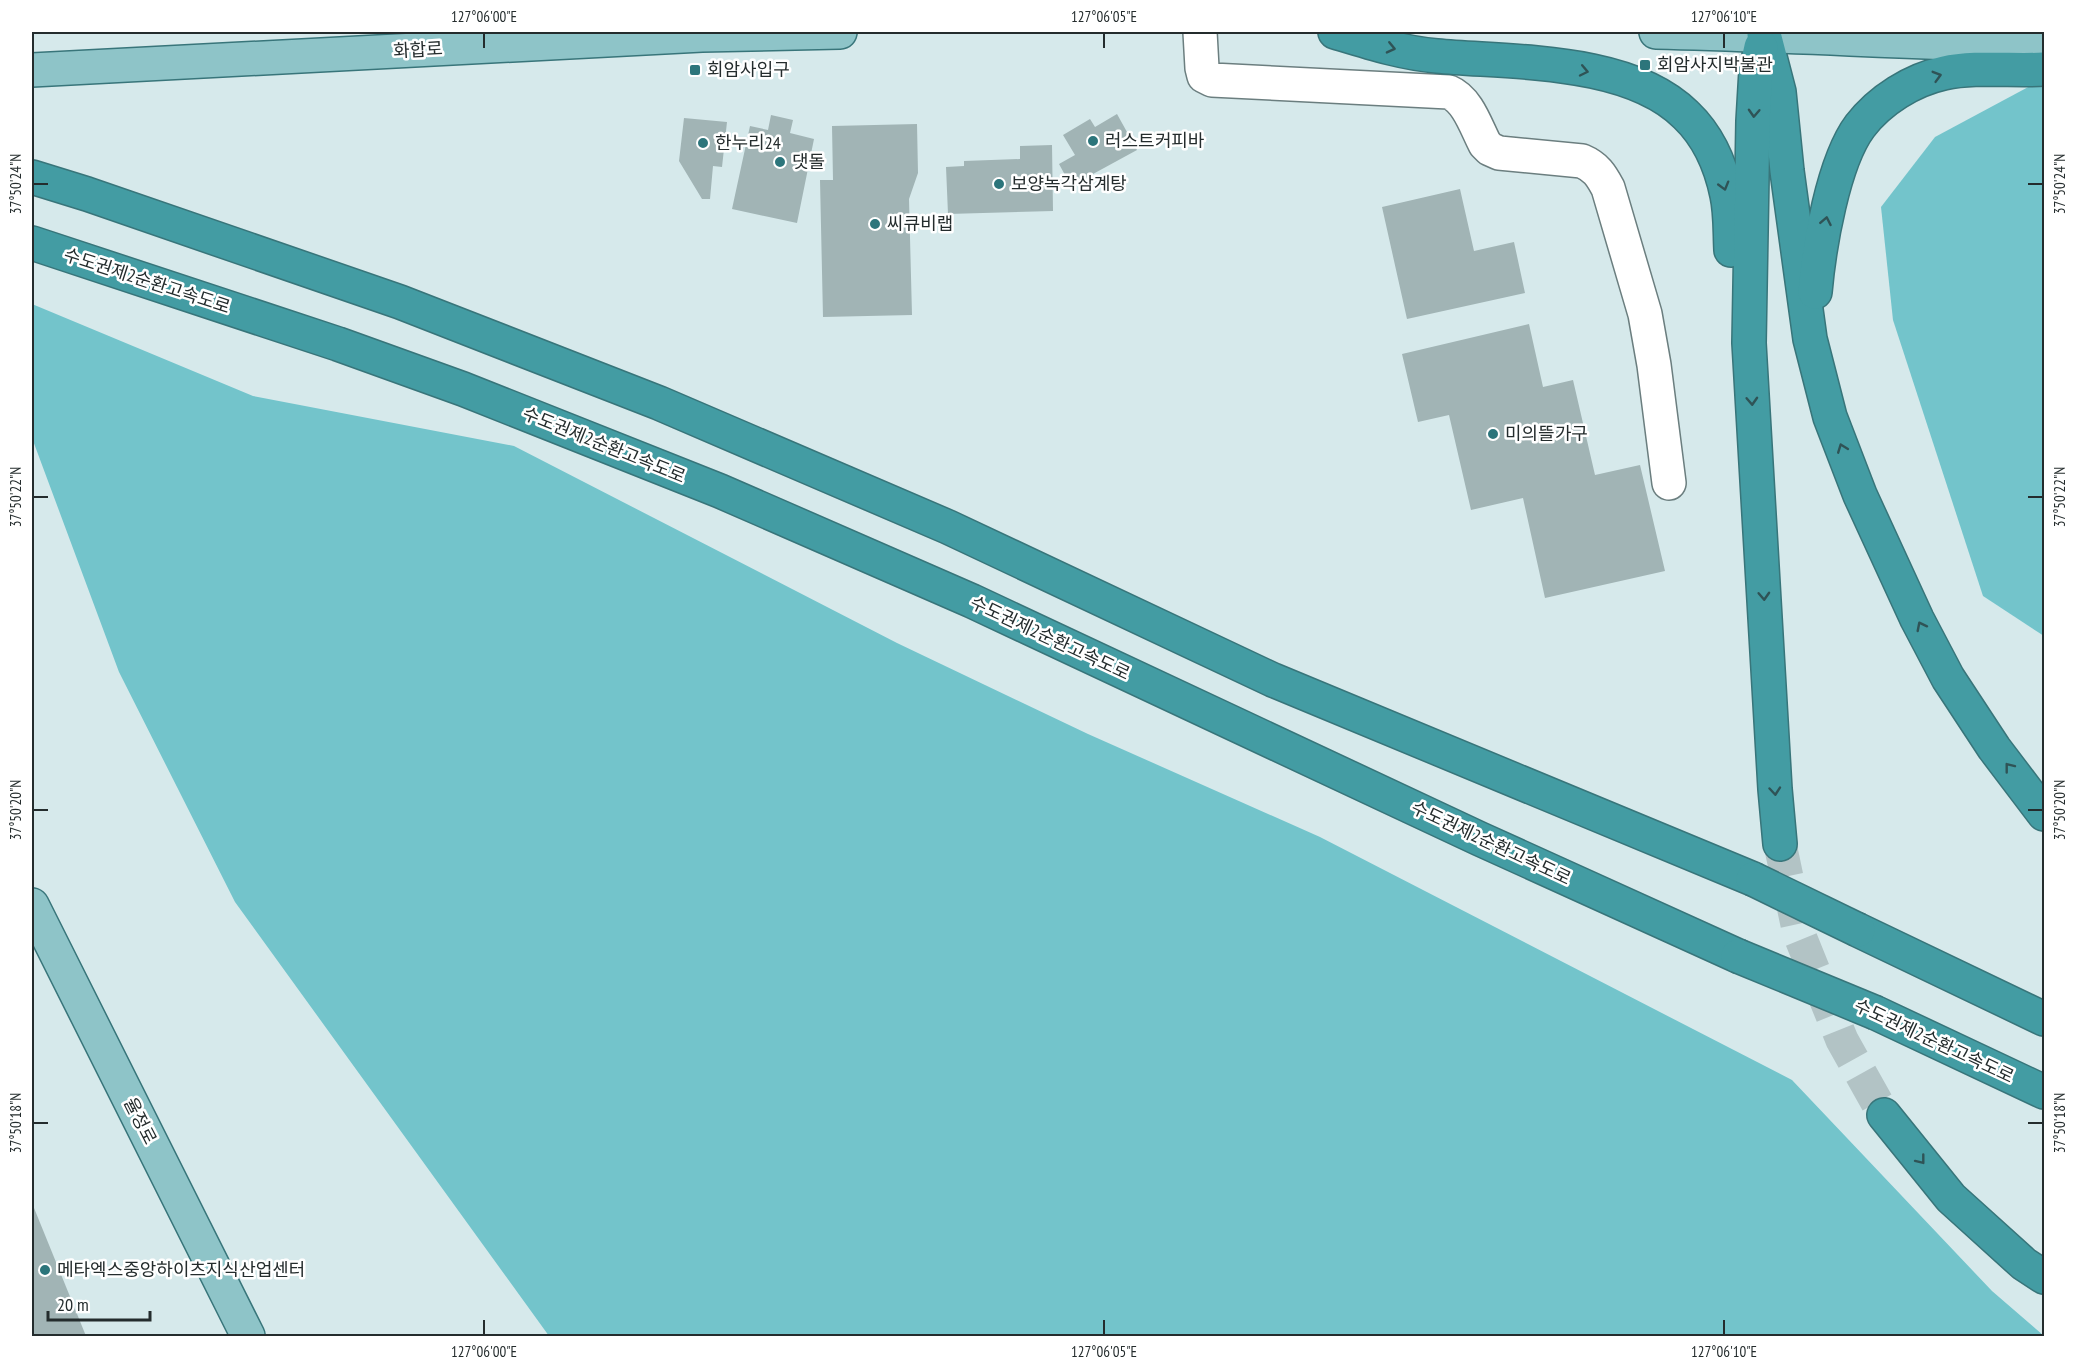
<svg xmlns="http://www.w3.org/2000/svg" width="2076" height="1368" font-family="'PT Sans Narrow','Noto Sans KR',sans-serif">
<style>
.green{fill:#73c4cb}
.building{fill:#a1b4b5}
.lines{fill:none;stroke-linecap:round;stroke-linejoin:round}
.highway-tunnel{stroke:#b2c3c5;stroke-width:33;stroke-dasharray:33 16;stroke-linecap:butt}
.minor-casing{stroke:#6b7e7f;stroke-width:36}
.major-casing{stroke:#38757a;stroke-width:36}
.highway-casing{stroke:#38757a;stroke-width:36}
.minor{stroke:#fff;stroke-width:33}
.major{stroke:#8ec4c8;stroke-width:33}
.highway{stroke:#439ca3;stroke-width:33}
.highway-bridge-casing{stroke:#38757a;stroke-width:36;stroke-linecap:butt}
.highway-bridge{stroke:#439ca3;stroke-width:33}
.oneway{stroke:#2f5356}
.ticks{fill:none;stroke:#242c2d;stroke-width:2}
.poi-dot{fill:#2c757b;stroke:#fff;stroke-width:2}
.labels{text-anchor:middle;stroke-width:5;stroke-linejoin:round;paint-order:stroke}
.street-label{font-size:18px;fill:#242c2d;stroke:#fff}
.poi-label{font-size:18px;fill:#242c2d;stroke:#fff;text-anchor:start}
.neatline{fill:none;stroke:#242c2d;stroke-width:2}
.ticks-label{font-size:15px;text-anchor:middle;fill:#242c2d}
</style>
<rect width="100%" height="100%" fill="#d6e9eb"/>
<g class="green">
<polygon points="2032,85 2044,87 2044,636 1983,596 1893,320 1881,207 1935,137"/>
<polygon points="32,304 253,396 514,446 897,643 1088,734 1320,837 1792,1080 1992,1291 2044,1336 549,1336 235,902 119,672 32,438"/>
</g>
<g class="building">
<polygon points="1117,114 1137,150 1071,186 1059,164 1075,155 1063,135 1090,119 1095,127"/>
<polygon points="771,115 793,120 790,133 814,139 797,223 732,209 750,126 768,130"/>
<polygon points="684,118 727,122 722,167 713,166 710,199 702,199 679,161"/>
<polygon points="917,124 918,173 909,199 912,315 823,317 820,180 833,180 832,126"/>
<polygon points="1052,145 1053,211 948,214 946,167 964,166 964,161 1020,159 1020,146"/>
<polygon points="1460,189 1474,251 1514,242 1525,293 1407,319 1382,207"/>
<polygon points="1529,324 1543,387 1573,380 1595,475 1640,465 1665,571 1545,598 1523,498 1471,510 1449,415 1418,422 1402,354"/>
<polygon points="32,1203 86,1336 32,1336"/>
</g>
<g class="lines">
<polyline class="highway-tunnel" points="1780,844 1799,934 1842,1040 1884,1115"/>
<defs>
<path id="minor" d="M1200 32 1202 68 1204 76 1212 80 1449 92C1468 100 1476 127 1485 144L1490 149 1499 153 1582 161C1596 167 1601 175 1608 188L1645 314 1654 365 1669 483"/>
<g id="major">
<path d="M1656 32C1785 35 1915 43 2044 46"/>
<polyline points="32,70 702,35 840,32"/>
<polyline points="32,905 248,1336"/>
</g>
<g id="highway">
<path d="M1335 32C1368 42 1402 53 1437 56 1512 63 1629 58 1686 115 1708 136 1721 166 1727 195 1731 213 1730 232 1731 250"/>
<polyline points="1764,34 1779,92 1787,171 1810,339 1830,417 1860,495 1917,619 1948,678 1994,748 2044,814"/>
<polyline points="1761,47 1756,70 1753,121 1749,343 1775,789 1780,844"/>
<polyline points="32,177 87,194 400,302 659,403 948,527 1273,680 1753,879"/>
<polyline points="32,243 338,344 463,389 720,491 972,601 1480,839 1738,956"/>
<path d="M1815 292C1819 247 1833 162 1860 126 1880 100 1912 80 1944 73 1976 66 2012 71 2044 69"/>
<polyline points="1858,930 2044,1019"/>
<polyline points="1876,1013 2044,1092"/>
<polyline points="1884,1115 1951,1198 2024,1264 2044,1277"/>
</g>
</defs>
<use href="#minor" class="minor-casing"/>
<use href="#major" class="major-casing"/>
<use href="#highway" class="highway-casing"/>
<use href="#minor" class="minor"/>
<use href="#major" class="major"/>
<use href="#highway" class="highway"/>
<defs>
<g id="highway-bridge">
<polyline points="1753,879 1858,930"/>
<polyline points="1738,956 1876,1013"/>
</g>
</defs>
<use href="#highway-bridge" class="highway-bridge-casing"/>
<use href="#highway-bridge" class="highway-bridge"/>
</g>
<defs><path id="oneway-chevron" d="M-2-3.5L2.5 0L-2 3.5" fill="none" stroke-width="1.6" stroke-linecap="round" stroke-linejoin="round" transform="scale(1.5)"/></defs>
<g class="oneway">
<use href="#oneway-chevron" transform="translate(1391 48) rotate(13)"/>
<use href="#oneway-chevron" transform="translate(1584 71) rotate(12)"/>
<use href="#oneway-chevron" transform="translate(1937 76) rotate(-16)"/>
<use href="#oneway-chevron" transform="translate(1754 113) rotate(93)"/>
<use href="#oneway-chevron" transform="translate(1724 186) rotate(74)"/>
<use href="#oneway-chevron" transform="translate(1826 221) rotate(-79)"/>
<use href="#oneway-chevron" transform="translate(1752 401) rotate(87)"/>
<use href="#oneway-chevron" transform="translate(1842 448) rotate(-111)"/>
<use href="#oneway-chevron" transform="translate(1764 596) rotate(87)"/>
<use href="#oneway-chevron" transform="translate(1921 626) rotate(-117)"/>
<use href="#oneway-chevron" transform="translate(2009 767) rotate(-128)"/>
<use href="#oneway-chevron" transform="translate(1775 791) rotate(85)"/>
<use href="#oneway-chevron" transform="translate(1921 1160) rotate(52)"/>
</g>
<path class="ticks" d="M484 33V48M1104 33V48M1724 33V48M33 184H48M2028 184H2043M33 497H48M2028 497H2043M33 810H48M2028 810H2043M33 1123H48M2028 1123H2043M484 1320V1335M1104 1320V1335M1724 1320V1335"/>
<g class="poi-dot">
<rect x="1639" y="59" width="12" height="12" rx="3"/>
<rect x="689" y="64" width="12" height="12" rx="3"/>
<circle cx="1093" cy="141" r="6"/>
<circle cx="703" cy="143" r="6"/>
<circle cx="780" cy="162" r="6"/>
<circle cx="999" cy="184" r="6"/>
<circle cx="875" cy="224" r="6"/>
<circle cx="1493" cy="434" r="6"/>
<circle cx="45" cy="1270" r="6"/>
</g>
<g class="labels">
<g class="street-label">
<text transform="translate(418 50) rotate(-3)" y="6">화합로</text>
<text transform="translate(147 281) rotate(18)" y="6">수도권제2순환고속도로</text>
<text transform="translate(604 445) rotate(22)" y="6">수도권제2순환고속도로</text>
<text transform="translate(1050 638) rotate(25)" y="6">수도권제2순환고속도로</text>
<text transform="translate(1491 843) rotate(25)" y="6">수도권제2순환고속도로</text>
<text transform="translate(1934 1041) rotate(25)" y="6">수도권제2순환고속도로</text>
<text transform="translate(140 1121) rotate(63)" y="6">율정로</text>
</g>
<g class="poi-label">
<text x="1657" y="71">회암사지박불관</text>
<text x="707" y="76">회암사입구</text>
<text x="1105" y="147">러스트커피바</text>
<text x="715" y="149">한누리24</text>
<text x="792" y="168">댓돌</text>
<text x="1011" y="190">보양녹각삼계탕</text>
<text x="887" y="230">씨큐비랩</text>
<text x="1505" y="440">미의뜰가구</text>
<text x="57" y="1276">메타엑스중앙하이츠지식산업센터</text>
</g>
</g>
<rect width="2076" height="1368" fill="none" stroke="#ffffff" stroke-width="66"/>
<path d="M48 1311v9h102v-9" fill="none" stroke="#242c2d" stroke-width="3"/>
<text x="57" y="1311" font-size="18" fill="#242c2d" stroke="#ffffff" stroke-width="4.5" paint-order="stroke">20 m</text>
<rect x="33" y="33" width="2010" height="1302" class="neatline"/>
<g class="ticks-label">
<text x="484" y="22">127°06'00"E</text>
<text x="1104" y="22">127°06'05"E</text>
<text x="1724" y="22">127°06'10"E</text>
<text transform="translate(16 184) rotate(-90)" y="5">37°50'24"N</text>
<text transform="translate(2060 184) rotate(-90)" y="5">37°50'24"N</text>
<text transform="translate(16 497) rotate(-90)" y="5">37°50'22"N</text>
<text transform="translate(2060 497) rotate(-90)" y="5">37°50'22"N</text>
<text transform="translate(16 810) rotate(-90)" y="5">37°50'20"N</text>
<text transform="translate(2060 810) rotate(-90)" y="5">37°50'20"N</text>
<text transform="translate(16 1123) rotate(-90)" y="5">37°50'18"N</text>
<text transform="translate(2060 1123) rotate(-90)" y="5">37°50'18"N</text>
<text x="484" y="1357">127°06'00"E</text>
<text x="1104" y="1357">127°06'05"E</text>
<text x="1724" y="1357">127°06'10"E</text>
</g>
</svg>
